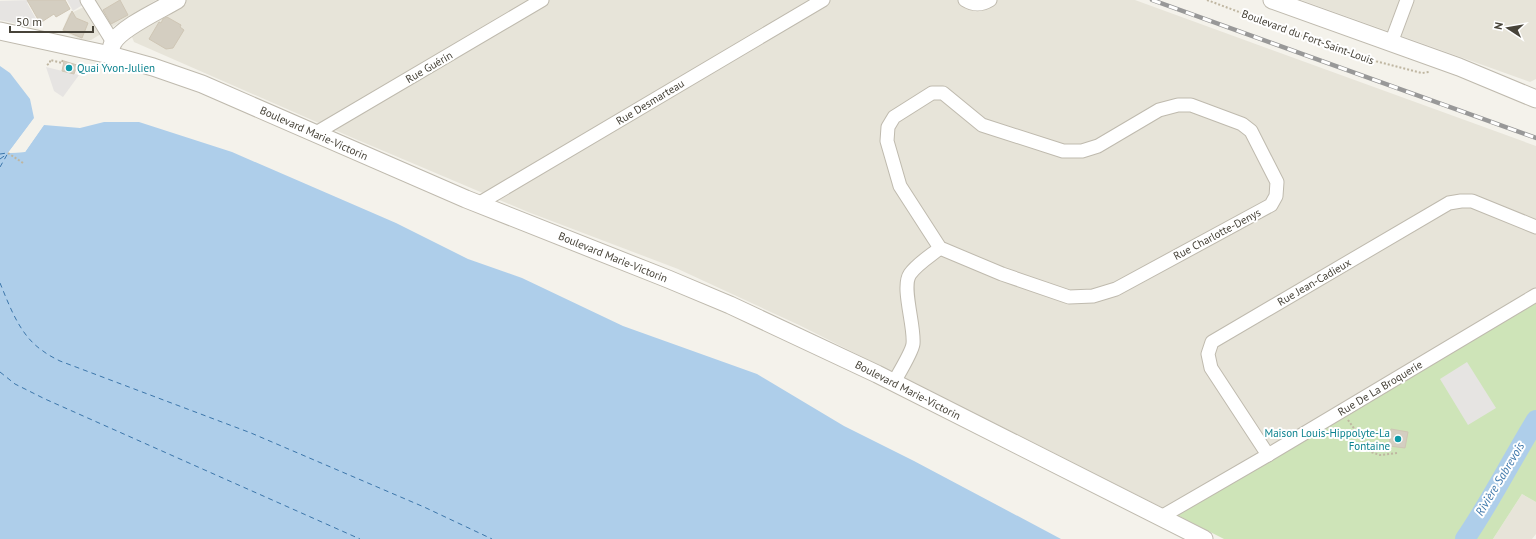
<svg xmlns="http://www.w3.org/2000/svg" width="1536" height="539" font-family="'PT Sans',sans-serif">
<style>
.residential{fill:#e7e4d9}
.green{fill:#cee4b8}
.parking{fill:#e6e4e2}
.water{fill:#aeceea}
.pier{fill:#f4f2eb}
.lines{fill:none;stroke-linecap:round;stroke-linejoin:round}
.river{stroke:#aeceea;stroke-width:20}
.ferry{stroke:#3c76aa;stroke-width:1;stroke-dasharray:5 4;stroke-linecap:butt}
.building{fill:#d4cec1;stroke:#cfc6b5}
.minor-casing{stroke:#bfbaae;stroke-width:15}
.tertiary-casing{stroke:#bfbaae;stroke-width:19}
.path{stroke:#bfb6a1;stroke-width:2;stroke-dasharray:2 2;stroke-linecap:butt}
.minor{stroke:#fff;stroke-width:13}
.tertiary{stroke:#fff;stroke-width:17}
.rail-casing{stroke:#989898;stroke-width:4.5}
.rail{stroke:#fff;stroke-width:3;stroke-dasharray:9;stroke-linecap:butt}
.culture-dot{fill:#0f9aa8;stroke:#fff;stroke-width:1.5}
.labels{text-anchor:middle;stroke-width:4;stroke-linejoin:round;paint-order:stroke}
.street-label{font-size:11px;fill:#474339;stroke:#fff}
.culture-label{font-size:11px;fill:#0d838f;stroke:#fff;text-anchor:start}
.water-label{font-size:12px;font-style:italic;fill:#3c76aa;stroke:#fff}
</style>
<rect width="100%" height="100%" fill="#f4f2eb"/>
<g class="residential">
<polygon points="95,0 156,0 91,40 82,40 62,31 69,14 86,6"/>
<polygon points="186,0 1135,0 1536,146 1536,303 1177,515 799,325 678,269 528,212 353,138 134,42 130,32"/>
<polygon points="1301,0 1536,0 1536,79 1530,82"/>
<polygon points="1522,494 1536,502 1536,534 1532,539 1493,539"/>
</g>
<polygon class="green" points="1536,303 1536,502 1522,494 1493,539 1224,539 1177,515"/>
<g class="parking">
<polygon points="31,0 27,3 40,26 37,28 0,20 0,1"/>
<polygon points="67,0 82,0 84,4 73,11"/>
<polygon points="46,67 79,75 63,97 54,91"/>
<polygon points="1467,362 1496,408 1468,425 1440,379"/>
</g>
<polygon class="water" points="0,66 10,73 30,99 34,118 8,153 25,152 44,125 80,128 104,122 139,122 232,152 396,223 468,259 522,278 623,326 757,374 844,426 914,461 1061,539 0,539"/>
<polygon class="pier" points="36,116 36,119 12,151 24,150 42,123 45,123 25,152 8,153"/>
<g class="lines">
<path class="river" d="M1465 539C1491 501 1512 459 1536 420"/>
<g class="ferry">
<polyline points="0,154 7,153"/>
<polyline points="0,159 7,154"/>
<polyline points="0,167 8,153"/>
<path d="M0 283C10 307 20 336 43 351 48 355 54 358 60 361L251 433 424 507 492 539"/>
<polyline points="0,372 15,384 45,399 360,539"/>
</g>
</g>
<g class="building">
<polygon points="27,0 65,0 70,9 56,17 54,14 40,23"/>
<polygon points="120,0 128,15 111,24 103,10"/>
<polygon points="72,11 76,18 88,23 82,38 63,30"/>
<polygon points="167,17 181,25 180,27 184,30 173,48 166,49 149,39 159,22 161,23 163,19"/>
<polygon points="64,61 77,65 74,74 62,71"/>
<polygon points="1391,429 1408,432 1405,448 1389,446"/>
</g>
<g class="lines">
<defs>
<g id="minor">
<polyline points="87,0 113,42"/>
<path d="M965 0C973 5 982 5 990 0"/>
<polyline points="1391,43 1407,0"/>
<polygon points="932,93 943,93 982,125 1063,151 1082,151 1098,146 1159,110 1178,105 1191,105 1242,124 1251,131 1277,182 1276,196 1271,205 1116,289 1093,296 1069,297 1002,274 940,248 900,186 887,141 888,127 894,117"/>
<polyline points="316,133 542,0"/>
<polyline points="478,204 823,0"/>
<path d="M894 382C899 373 912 352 913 344 915 326 901 287 910 274 917 264 930 256 940 248"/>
<polyline points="1268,455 1211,368 1208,354 1212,342 1449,203 1461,201 1472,201 1536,227"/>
<polyline points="1161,517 1268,455 1536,295"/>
</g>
<g id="tertiary">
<polyline points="1272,0 1459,67 1536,99"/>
<polyline points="0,31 110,55 153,67 202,84 466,199 668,279 730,305 877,374 1204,539"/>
<path d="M110 55C111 51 111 46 113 43 120 28 162 9 177 0"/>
</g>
</defs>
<use href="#minor" class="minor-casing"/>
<use href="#tertiary" class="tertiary-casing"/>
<g class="path">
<polyline points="1207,0 1359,57 1422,73 1429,72"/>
<polyline points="47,65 50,63 50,60 62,63 63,59"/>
<polyline points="8,153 23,163"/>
<polyline points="1348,420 1371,452 1380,455 1397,453"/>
</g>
<use href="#minor" class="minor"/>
<use href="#tertiary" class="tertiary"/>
<defs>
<polyline id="rail" points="1152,0 1536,138"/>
</defs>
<use href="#rail" class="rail-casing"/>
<use href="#rail" class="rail"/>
</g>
<g class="culture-dot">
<circle cx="69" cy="68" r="4"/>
<circle cx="1398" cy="439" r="4"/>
</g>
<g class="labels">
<g class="street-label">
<text transform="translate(1308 37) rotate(20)" y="4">Boulevard du Fort-Saint-Louis</text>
<text transform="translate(429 67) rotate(-30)" y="4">Rue Guérin</text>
<text transform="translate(650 102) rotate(-31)" y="4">Rue Desmarteau</text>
<text transform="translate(314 133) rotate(24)" y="4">Boulevard Marie-Victorin</text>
<text transform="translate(1217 234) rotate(-28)" y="4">Rue Charlotte-Denys</text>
<text transform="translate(613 257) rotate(22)" y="4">Boulevard Marie-Victorin</text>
<text transform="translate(1314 282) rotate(-30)" y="4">Rue Jean-Cadieux</text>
<text transform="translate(1380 388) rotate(-31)" y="4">Rue De La Broquerie</text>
<text transform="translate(908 390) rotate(27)" y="4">Boulevard Marie-Victorin</text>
</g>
<g class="culture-label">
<text x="77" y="72">Quai Yvon-Julien</text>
<text x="1390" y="437" text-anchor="end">Maison Louis-Hippolyte-La<tspan x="1390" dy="13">Fontaine</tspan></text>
</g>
<g class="water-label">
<text transform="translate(1500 479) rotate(-59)" y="4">Rivière Sabrevois</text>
</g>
</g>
<g transform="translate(1508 28) rotate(282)" stroke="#ffffff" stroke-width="3" paint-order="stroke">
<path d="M0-3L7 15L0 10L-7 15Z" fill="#474339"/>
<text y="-6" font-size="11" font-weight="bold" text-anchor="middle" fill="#474339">N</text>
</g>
<path d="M10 26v6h83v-6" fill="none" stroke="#474339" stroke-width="2"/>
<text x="16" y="26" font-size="12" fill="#474339" stroke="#ffffff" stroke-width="3" paint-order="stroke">50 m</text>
</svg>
